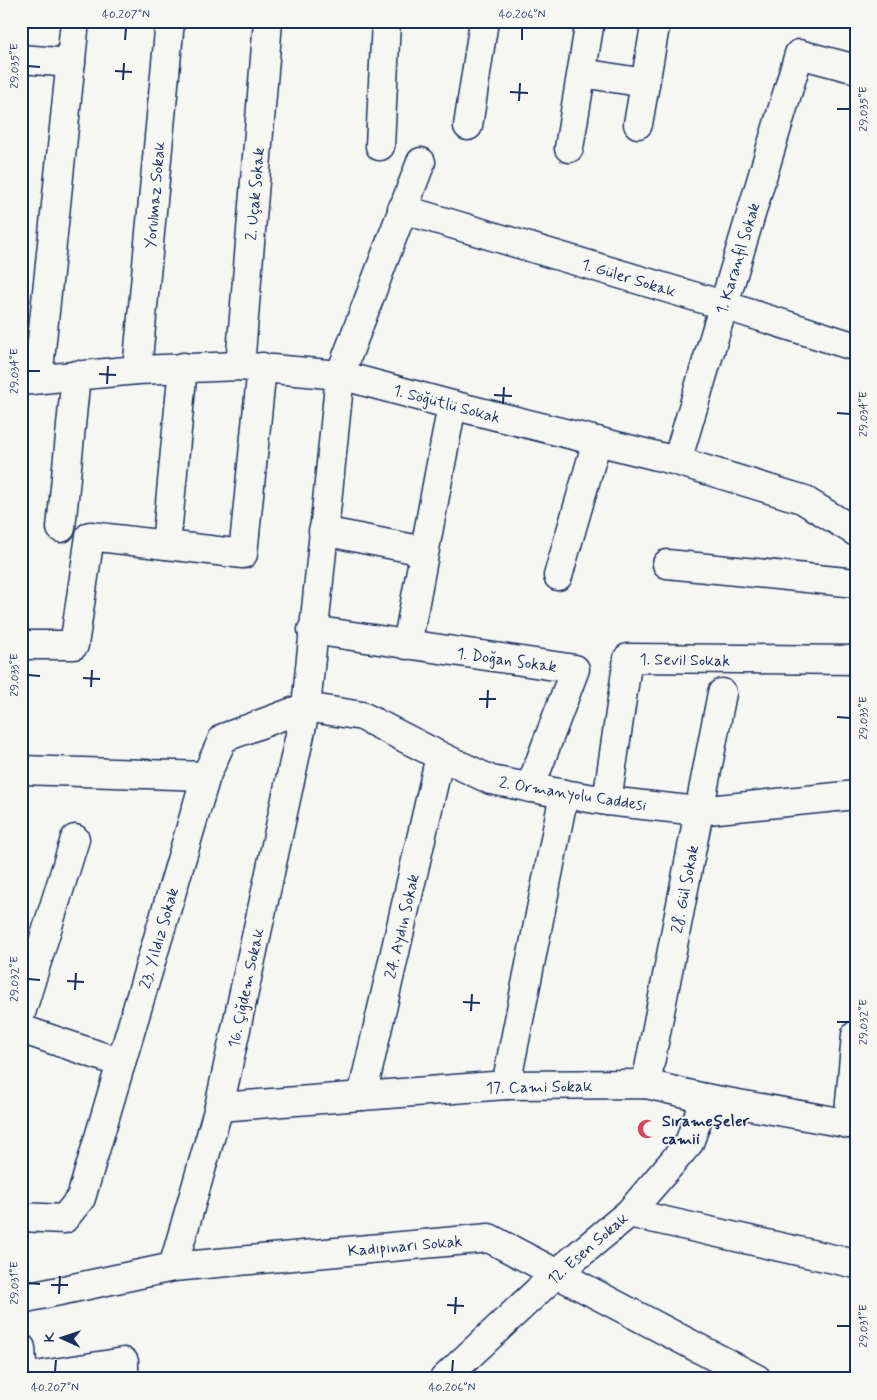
<svg xmlns="http://www.w3.org/2000/svg" width="877" height="1400" font-family="Mynerve,sans-serif">
<style>
.lines{fill:none;stroke-linecap:round;stroke-linejoin:round}
.minor-casing{stroke:#1b2f5e;stroke-width:31}
.minor{stroke:#f6f6f2;stroke-width:28}
.ticks{fill:none;stroke:#1b2f5e;stroke-width:2}
.labels{text-anchor:middle;stroke-width:4;stroke-linejoin:round;paint-order:stroke}
.street-label{font-size:16px;fill:#1b2f5e;stroke:#f6f6f2}
.poi-label{font-size:16px;font-weight:bold;fill:#1b2f5e;stroke:#f6f6f2;text-anchor:start}
.neatline{fill:none;stroke:#1b2f5e;stroke-width:2}
.ticks-label{font-size:12px;text-anchor:middle;fill:#1b2f5e}
</style>
<rect width="100%" height="100%" fill="#f6f6f2"/>
<filter id="ink" filterUnits="userSpaceOnUse"><feTurbulence type="fractalNoise" baseFrequency=".02" numOctaves="2"/><feDisplacementMap in="SourceGraphic" scale="10" xChannelSelector="R" yChannelSelector="G"/><feConvolveMatrix kernelMatrix="1 2 1 2 8 2 1 2 1" color-interpolation-filters="sRGB"/></filter>
<g filter="url(#ink)">
<g class="lines">
<defs>
<g id="minor">
<polyline points="21,59 71,63"/>
<polyline points="582,73 645,83"/>
<polyline points="638,124 656,21"/>
<polyline points="468,126 484,21"/>
<polyline points="380,146 386,21"/>
<polyline points="569,148 590,21"/>
<polyline points="402,209 723,305 856,347"/>
<polyline points="240,366 268,21"/>
<polyline points="137,370 170,21"/>
<polyline points="38,379 75,21"/>
<polyline points="21,381 137,370 240,366 340,375 452,405 677,461 802,499 856,532"/>
<polyline points="677,461 799,54 856,69"/>
<polyline points="61,528 76,375"/>
<polyline points="323,531 424,551"/>
<polyline points="166,545 183,367"/>
<polyline points="667,564 856,583"/>
<polyline points="558,576 597,441"/>
<polyline points="312,630 575,669 530,788"/>
<polyline points="21,645 74,645 90,536 243,554 262,367"/>
<polyline points="407,645 452,405"/>
<polyline points="21,770 206,776"/>
<polyline points="607,801 628,658 856,660"/>
<polyline points="21,1013 75,839"/>
<polyline points="21,1029 121,1063"/>
<polyline points="646,1084 722,693"/>
<polyline points="506,1085 564,794"/>
<polyline points="362,1096 440,756"/>
<polyline points="219,1107 506,1085 646,1084 705,1098 856,1125"/>
<polyline points="848,1124 856,1035"/>
<polyline points="629,1213 856,1264"/>
<polyline points="21,1217 64,1219 81,1198 206,776 223,738 306,707 362,716 440,756 491,780 564,794 607,801 698,811 856,795"/>
<polyline points="173,1267 219,1107 306,707 340,375 421,162"/>
<polyline points="21,1299 173,1267 489,1238 757,1379"/>
<polyline points="21,1348 23,1378 124,1362 124,1379"/>
<polyline points="444,1379 557,1273 629,1213 689,1143 705,1098"/>
</g>
</defs>
<use href="#minor" class="minor-casing"/>
<use href="#minor" class="minor"/>
</g>
</g>
<path class="ticks" d="M125 40 126 28M522 40V28M28 66 40 67M115 71 132 72M123 80 124 63M510 92 528 93M519 101 520 83M837 109H850M28 371H40M99 374 116 375M107 384 108 366M494 395 512 396M503 404 504 387M837 413 850 414M28 675 40 676M83 678 100 679M91 687 92 670M479 699H496M487 708 488 690M837 717 850 718M28 979 40 980M67 981 84 982M75 990 76 973M463 1002 480 1003M471 1011 472 994M837 1022H850M28 1283 40 1284M51 1285H68M59 1294 60 1276M447 1305 464 1306M455 1314 456 1297M837 1326H850M55 1372 56 1360M452 1372 453 1360"/>
<defs>
<symbol id="mosque-bare" viewBox="-9 -9 18 18"><path d="M3.5-4.9A6 6 0 1 0 3.5 4.9A5 5 0 1 1 3.5-4.9Z" fill="#d1495b" stroke="#f6f6f2" stroke-width="2.5" paint-order="stroke"/></symbol>
</defs>
<g fill-rule="evenodd">
<use href="#mosque-bare" x="633" y="1115" width="28" height="28"/>
</g>
<g class="labels">
<g class="street-label">
<text transform="translate(254 194) rotate(-85)" y="6">2. Uçak Sokak</text>
<text transform="translate(154 195) rotate(-85)" y="6">Yorulmaz Sokak</text>
<text transform="translate(737 258) rotate(-73)" y="6">1. Karanfil Sokak</text>
<text transform="translate(629 277) rotate(17)" y="6">1. Güler Sokak</text>
<text transform="translate(447 403) rotate(15)" y="6">1. Söğütlü Sokak</text>
<text transform="translate(507 659) rotate(8)" y="6">1. Doğan Sokak</text>
<text transform="translate(685 659) rotate(1)" y="6">1. Sevil Sokak</text>
<text transform="translate(573 793) rotate(9)" y="6">2. Ormanyolu Caddesi</text>
<text transform="translate(684 889) rotate(-79)" y="6">28. Gül Sokak</text>
<text transform="translate(401 926) rotate(-77)" y="6">24. Aydın Sokak</text>
<text transform="translate(158 938) rotate(-74)" y="6">23. Yıldız Sokak</text>
<text transform="translate(245 988) rotate(-78)" y="6">16. Çiğdem Sokak</text>
<text transform="translate(539 1086) rotate(-1)" y="6">17. Cami Sokak</text>
<text transform="translate(405 1245) rotate(-5)" y="6">Kadıpınarı Sokak</text>
<text transform="translate(587 1248) rotate(-41)" y="6">12. Esen Sokak</text>
</g>
<g class="poi-label">
<text x="662" y="1126">Sırameşeler<tspan x="662" dy="18">camii</tspan></text>
</g>
</g>
<rect width="877" height="1400" fill="none" stroke="#f6f6f2" stroke-width="55"/>
<g transform="translate(62 1338) rotate(273)" stroke="#f6f6f2" stroke-width="4" paint-order="stroke">
<path d="M0-4L9 19L0 12L-9 19Z" fill="#1b2f5e"/>
<text y="-8" font-size="14" font-weight="bold" text-anchor="middle" fill="#1b2f5e">K</text>
</g>
<rect x="28" y="28" width="822" height="1344" class="neatline"/>
<g class="ticks-label">
<text x="126" y="18">40.207°N</text>
<text x="522" y="18">40.206°N</text>
<text transform="translate(14 66) rotate(-90)" y="4">29.035°E</text>
<text transform="translate(863 109) rotate(-90)" y="4">29.035°E</text>
<text transform="translate(14 371) rotate(-90)" y="4">29.034°E</text>
<text transform="translate(863 414) rotate(-90)" y="4">29.034°E</text>
<text transform="translate(14 675) rotate(-90)" y="4">29.033°E</text>
<text transform="translate(863 718) rotate(-90)" y="4">29.033°E</text>
<text transform="translate(14 979) rotate(-90)" y="4">29.032°E</text>
<text transform="translate(863 1022) rotate(-90)" y="4">29.032°E</text>
<text transform="translate(14 1283) rotate(-90)" y="4">29.031°E</text>
<text transform="translate(863 1326) rotate(-90)" y="4">29.031°E</text>
<text x="55" y="1391">40.207°N</text>
<text x="452" y="1391">40.206°N</text>
</g>
</svg>
